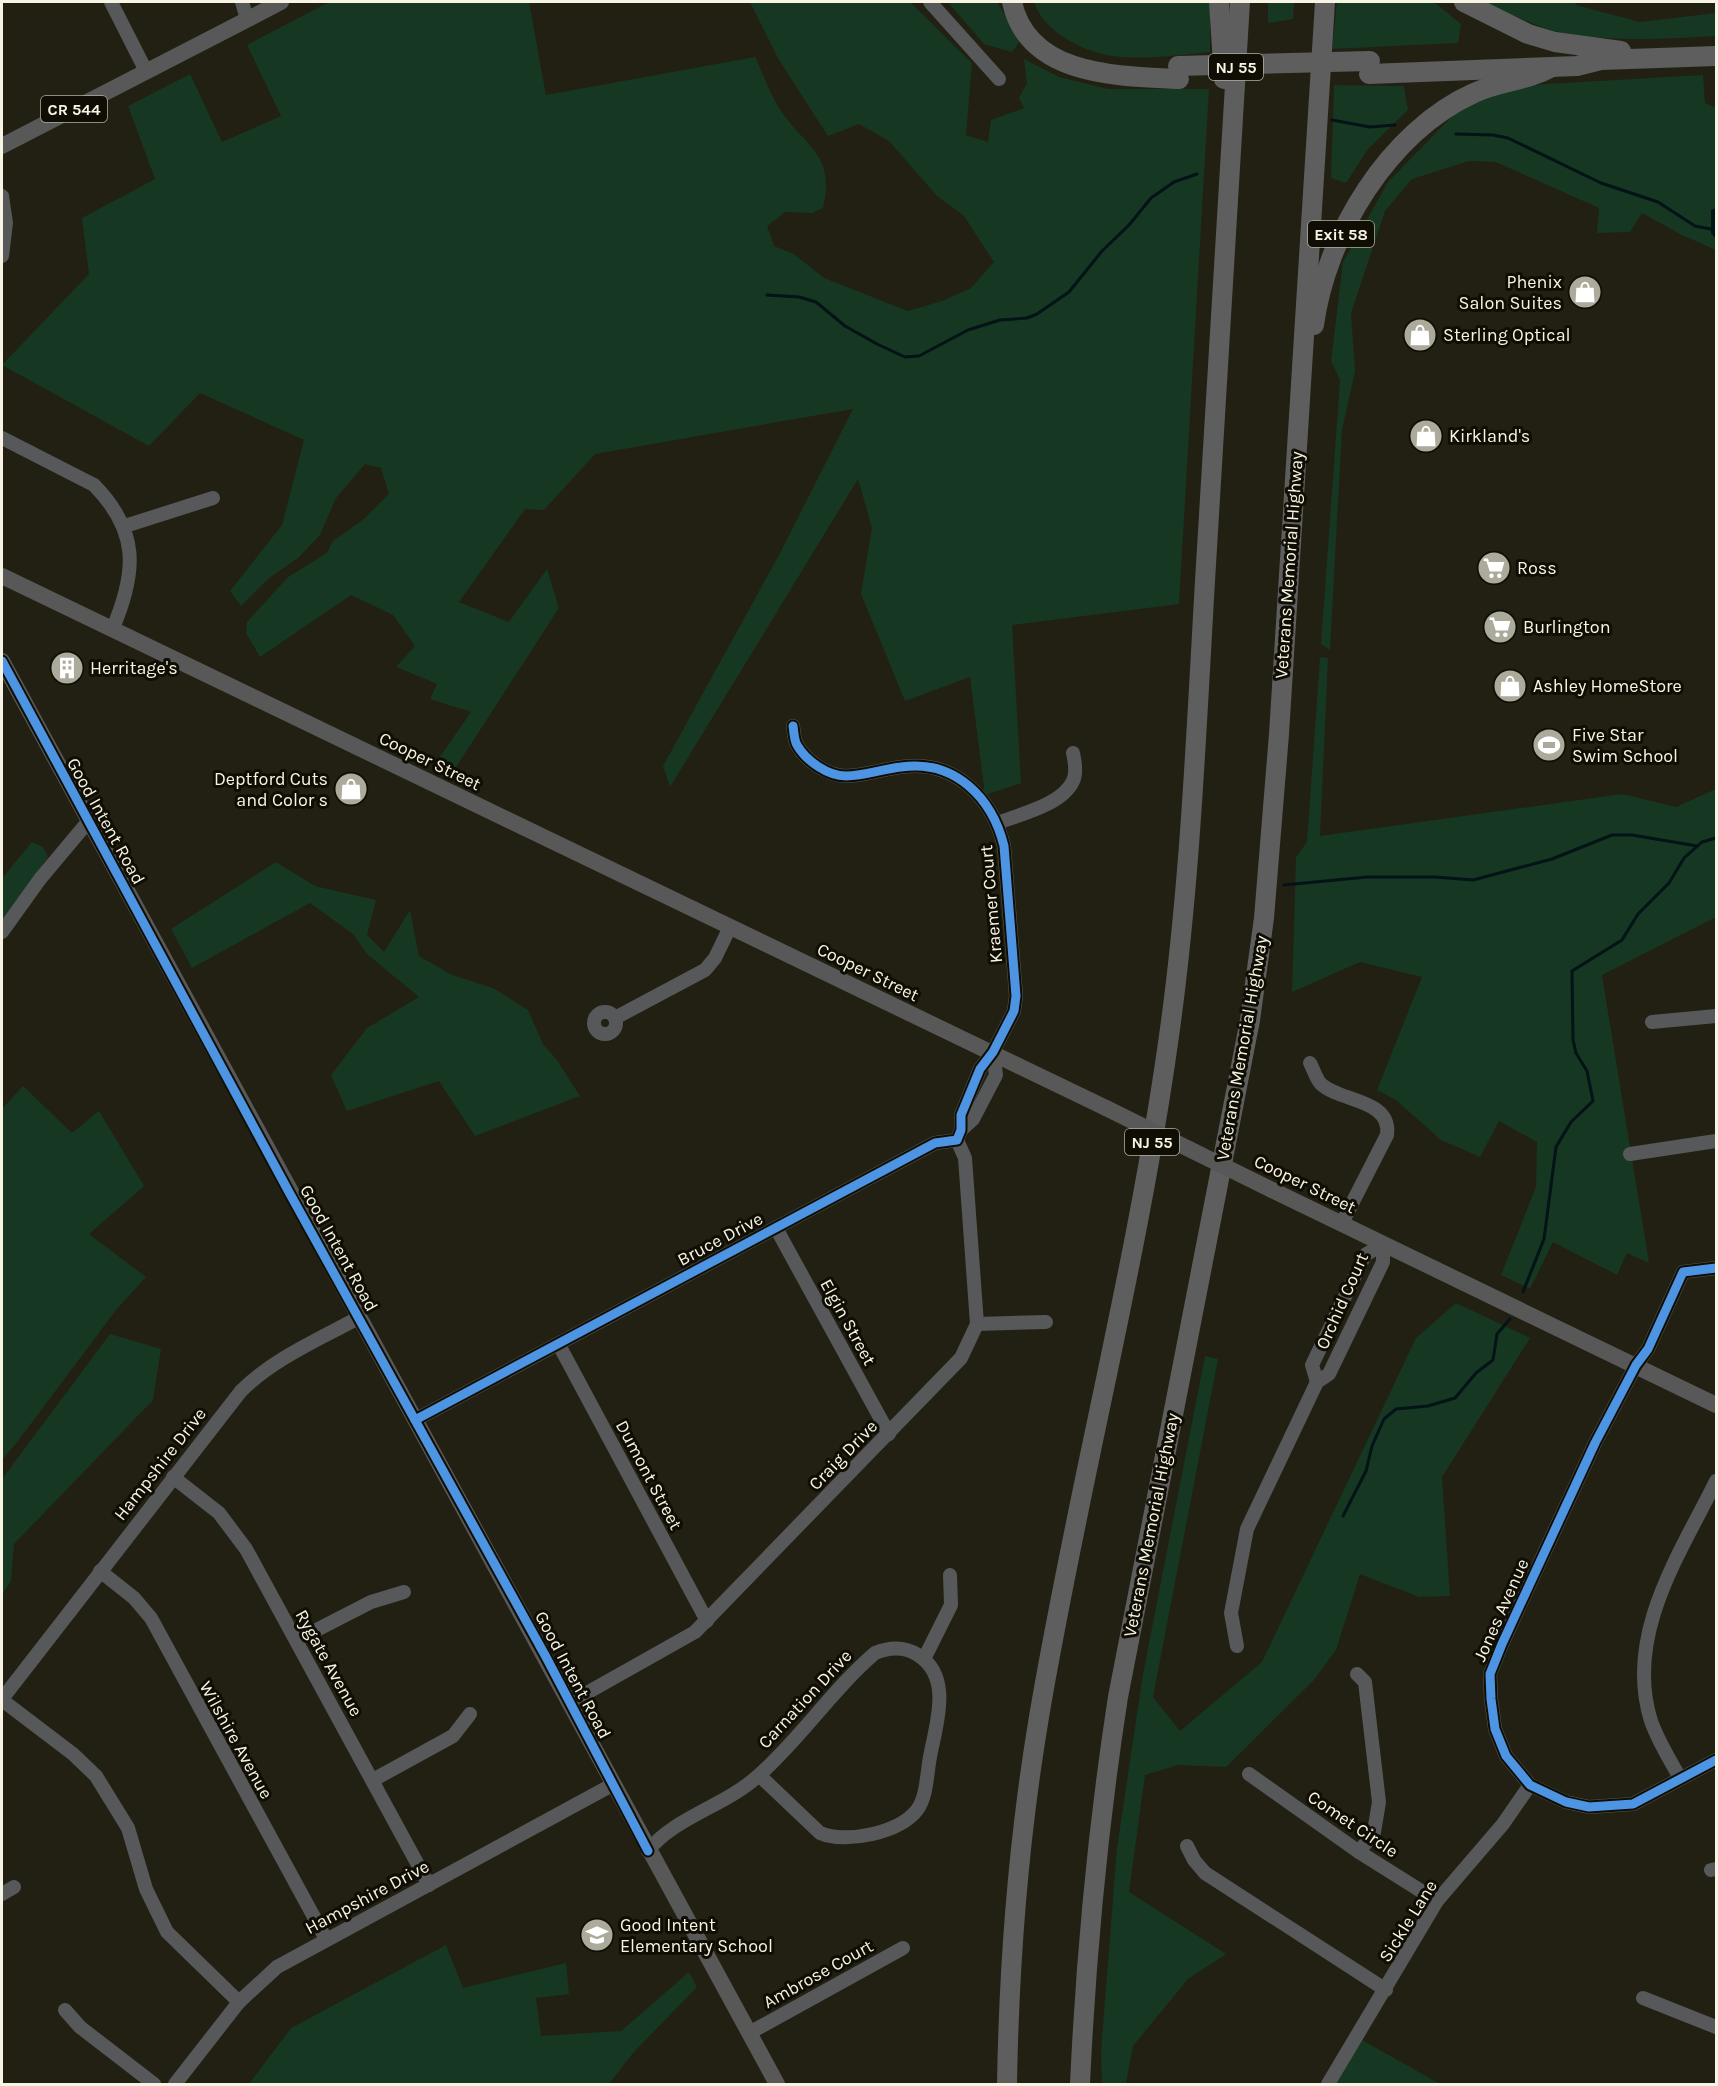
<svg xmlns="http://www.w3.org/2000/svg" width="1718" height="2086" font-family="Karla,sans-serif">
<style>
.green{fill:#163722}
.water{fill:#031318}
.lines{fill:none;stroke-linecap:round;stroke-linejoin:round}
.stream{stroke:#031318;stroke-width:3}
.minor{stroke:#56585a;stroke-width:14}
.major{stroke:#575857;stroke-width:16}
.highway{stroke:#5d5e5d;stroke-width:20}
.major-bridge{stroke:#575857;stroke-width:16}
.highway-bridge{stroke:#5d5e5d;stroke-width:20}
.cycleway-casing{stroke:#100e04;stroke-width:13}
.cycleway{stroke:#4d94e3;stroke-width:9}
.labels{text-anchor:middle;stroke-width:6;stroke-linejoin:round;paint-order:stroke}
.shield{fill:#100e04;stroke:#b2afa1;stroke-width:1.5}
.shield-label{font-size:16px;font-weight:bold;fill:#f7f4e4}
.poi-label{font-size:18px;fill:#f7f4e4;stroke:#100e04;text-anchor:start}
.street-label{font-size:18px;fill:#f7f4e4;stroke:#100e04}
</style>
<rect width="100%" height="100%" fill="#222012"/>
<g class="green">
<path d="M329 2H529L546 95 755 57C763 73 769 92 779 108 804 147 836 153 823 208L812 213 785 212 767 226 774 246 794 254 824 278 908 311 942 301 971 288 994 262 964 216 937 196 889 141 859 124 828 136 779 60 750 2H910L972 63 966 135 988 142 991 120 1024 108 1019 98 1027 83 1024 59 1059 77 1108 89H1209L1179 604 1012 625 1021 783 985 795 970 677 905 701 861 594 872 528 858 479 670 787 663 766 780 553 853 409 595 454 544 510 525 509 459 602 509 622 547 569 559 608 451 775 437 761 471 712 430 699 437 684 396 667 415 646 393 615 351 595 260 657 246 633 247 622 288 577 327 553 333 541 364 519 389 494 381 468 365 464 336 498 320 535 298 558 269 578 241 606 230 591 282 525 304 440 200 393 149 446 2 365 89 274 82 218 155 179 128 106 190 74 222 142 281 116 247 45Z"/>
<polygon points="948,2 997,2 1020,41 1012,52 984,44"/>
<path d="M1034 2H1210V52C1177 55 1136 62 1102 54 1076 48 1042 28 1034 2Z"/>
<polygon points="1268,2 1294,2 1293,19 1268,23"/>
<polygon points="1337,2 1434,2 1461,24 1458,43 1332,49"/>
<path d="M1485 2H1575L1576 5 1640 22 1716 13V36C1668 39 1611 42 1563 33 1536 27 1510 14 1485 2Z"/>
<polygon points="1703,75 1705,103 1716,108 1716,250 1682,235 1642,213 1630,232 1597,233 1599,208 1496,162 1469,161 1412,179 1385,211 1351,313 1355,371 1342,430 1330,650 1321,644 1340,380 1331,361 1343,262 1388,182 1459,109 1512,86"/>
<polygon points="1334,85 1404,86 1408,110 1368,149 1346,183 1331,178"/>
<polygon points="1320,657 1328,658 1320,836 1622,794 1676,807 1716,789 1716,917 1602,975 1649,1263 1627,1253 1617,1275 1553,1242 1530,1289 1501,1275 1536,1187 1537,1142 1499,1121 1480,1157 1441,1140 1396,1100 1377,1090 1422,977 1360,962 1292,992 1296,857 1307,842"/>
<polygon points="32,842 43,847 48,857 2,921 2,878"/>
<polygon points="276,862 315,886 376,900 367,935 384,952 410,910 419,956 452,975 493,988 528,1010 543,1044 557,1060 580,1096 475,1136 439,1081 347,1111 331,1075 367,1028 419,997 367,954 353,934 310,903 192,968 171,929"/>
<polygon points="23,1086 72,1133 99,1111 144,1186 89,1234 146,1277 116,1310 18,1441 2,1460 2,1109"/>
<polygon points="1456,1303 1530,1338 1442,1477 1450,1596 1419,1597 1360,1574 1336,1650 1313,1681 1226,1767 1178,1765 1145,1775 1129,1892 1226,1954 1188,1979 1133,2046 1126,2084 1102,2084 1101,2051 1117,1848 1143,1674 1205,1356 1218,1359 1153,1697 1180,1731 1262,1662 1416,1338"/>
<polygon points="110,1334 161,1349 153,1400 14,1544 11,1581 2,1594 2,1479"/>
<polygon points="446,1945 463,1988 566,1963 569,1994 536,1998 541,2036 621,2031 689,1972 697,1987 633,2053 609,2084 249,2084 291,2028"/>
<polygon points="1362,2040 1440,2084 1334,2084"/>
</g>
<polygon class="water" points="1716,208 1716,239 1711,233 1711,210"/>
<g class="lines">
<g class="stream">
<polyline points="1332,120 1370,127 1395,125"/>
<polyline points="1456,134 1493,135 1508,138 1601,183 1658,202 1695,226 1716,230"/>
<polyline points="767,295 799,297 816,302 845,326 877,344 905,357 919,356 968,330 1000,320 1027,318 1037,314 1069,292 1102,251 1129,225 1151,198 1174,182 1197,174"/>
<polyline points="1284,885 1367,877 1435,877 1473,880 1552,859 1612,835 1632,835 1697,846"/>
<polyline points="1523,1292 1544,1239 1556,1147 1571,1122 1593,1101 1587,1071 1576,1053 1573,1040 1572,971 1622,940 1638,914 1669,883 1684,858 1702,842 1716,838"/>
<polyline points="1343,1516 1366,1471 1372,1446 1384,1419 1396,1409 1428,1406 1455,1398 1476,1373 1493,1360 1497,1334 1510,1319"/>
</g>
<g class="minor">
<polyline points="111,2 146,71"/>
<polyline points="242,2 247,19"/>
<polyline points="930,2 999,79"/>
<polyline points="2,196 6,223 2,256"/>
<path d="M2 438 94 485C139 531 137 571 113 628"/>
<polyline points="125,526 213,498"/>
<path d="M998 823C1020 814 1062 805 1073 781 1077 773 1075 762 1073 753"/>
<polyline points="2,932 40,879 87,823"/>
<circle cx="605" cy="1023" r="11"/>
<polyline points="615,1018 705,970 715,958 730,927"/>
<polyline points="1652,1022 1716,1016"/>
<path d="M1310 1063C1313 1068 1316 1079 1321 1084 1340 1102 1392 1099 1387 1135L1342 1223"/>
<polyline points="961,1130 973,1119 996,1075 993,1052"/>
<polyline points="1630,1154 1716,1141"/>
<polyline points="776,1228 889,1434"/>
<polyline points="1716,1268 1683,1272 1648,1349 1636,1365 1595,1443 1502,1644 1490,1674 1491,1699 1495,1729 1506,1756 1530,1785 1566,1802 1589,1807 1633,1804 1716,1760"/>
<polyline points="977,1324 1046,1322"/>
<polyline points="559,1345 707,1621"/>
<polyline points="1317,1382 1312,1365 1365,1255 1383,1244"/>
<path d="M415 1420 935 1143 957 1140 961 1130V1115L980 1069 993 1052 1014 1011 1016 996 1004 846C992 798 955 759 901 767 883 769 864 776 846 776 828 776 806 761 797 745 794 740 794 732 793 726"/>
<polyline points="173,1477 219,1513 246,1549 429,1885"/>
<polyline points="100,1571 134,1598 151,1618 326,1939"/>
<polyline points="297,1640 371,1602 404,1592"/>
<polyline points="1237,1646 1231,1613 1247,1529 1317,1382 1329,1374 1383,1262 1383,1244"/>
<polyline points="924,1659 951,1605 950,1575"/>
<polyline points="1357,1674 1365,1682 1379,1802 1374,1832 1359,1852"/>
<path d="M2 1699 241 1391C273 1359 318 1340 358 1318"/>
<polyline points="2,1700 73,1754 96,1776 128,1828 146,1889 167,1932 239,2002"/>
<polyline points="569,1703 695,1632 961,1358 977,1324 965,1158 957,1140"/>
<polyline points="1249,1774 1359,1852 1437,1901"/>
<path d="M1680 1778C1670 1760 1658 1741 1651 1721 1624 1635 1680 1554 1716 1481"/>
<polyline points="373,1780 453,1736 470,1714"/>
<polyline points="1187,1846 1194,1860 1205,1873 1386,1990"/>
<path d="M648 1851C673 1818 725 1806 758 1776 800 1739 832 1690 875 1653 890 1647 904 1646 918 1655 953 1677 936 1724 930 1757 927 1772 927 1797 917 1810 899 1833 846 1844 820 1833L759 1775"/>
<polyline points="1711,1870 1716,1869"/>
<polyline points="2,1894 14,1887"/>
<polyline points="1643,1998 1716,2027"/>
<polyline points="65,2010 80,2027 154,2084"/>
<polyline points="751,2032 903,1948"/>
<polyline points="175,2084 239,2002 277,1967 612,1785"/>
<polyline points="1328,2084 1437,1901 1503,1824 1530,1785"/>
</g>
<g class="major">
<polyline points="2,146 281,2"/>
<polyline points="2,576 1106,1108"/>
<polyline points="2,661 777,2084"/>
<polyline points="1272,1190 1716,1405"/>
</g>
<g class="highway">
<path d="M1012 2C1028 77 1119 76 1179 79"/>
<polyline points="1219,2 1224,79"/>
<polyline points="1464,2 1528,34 1555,42 1621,51"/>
<polyline points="1369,74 1577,66 1601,60 1716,56"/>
<path d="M1314 325C1326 235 1389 131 1474 93 1499 81 1527 81 1552 67"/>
<path d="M1007 2084C1009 1964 1019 1836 1039 1717 1077 1491 1136 1270 1168 1043 1190 890 1196 735 1205 581 1216 388 1228 195 1240 2"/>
<path d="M1080 2084C1086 1954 1098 1826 1118 1697L1250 1020 1264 918 1279 734 1325 2"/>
</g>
<polyline class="major-bridge" points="1106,1108 1272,1190"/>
<polyline class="highway-bridge" points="1178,66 1370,61"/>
<defs>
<g id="cycleway">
<polyline points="2,661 290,1194 546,1657 648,1851"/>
<polyline points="1716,1268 1683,1272 1648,1349 1636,1365 1595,1443 1502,1644 1490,1674 1491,1699 1495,1729 1506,1756 1530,1785 1566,1802 1589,1807 1633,1804 1716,1760"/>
<path d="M415 1420 935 1143 957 1140 961 1130V1115L980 1069 993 1052 1014 1011 1016 996 1004 846C992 798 955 759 901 767 883 769 864 776 846 776 828 776 806 761 797 745 794 740 794 732 793 726"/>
</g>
</defs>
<use href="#cycleway" class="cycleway-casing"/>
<use href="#cycleway" class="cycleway"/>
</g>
<defs>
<symbol id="shop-disc" viewBox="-11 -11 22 22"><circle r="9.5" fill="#acaa9a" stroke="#100e04"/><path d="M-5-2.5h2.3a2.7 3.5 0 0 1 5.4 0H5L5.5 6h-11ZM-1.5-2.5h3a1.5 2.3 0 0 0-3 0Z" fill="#fff"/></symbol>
<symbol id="supermarket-disc" viewBox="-11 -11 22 22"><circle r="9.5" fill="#acaa9a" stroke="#100e04"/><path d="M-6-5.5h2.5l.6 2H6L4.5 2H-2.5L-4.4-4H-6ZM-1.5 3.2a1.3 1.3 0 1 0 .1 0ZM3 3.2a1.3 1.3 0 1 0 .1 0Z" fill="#fff"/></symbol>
<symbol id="building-disc" viewBox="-11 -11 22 22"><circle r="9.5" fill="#acaa9a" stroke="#100e04"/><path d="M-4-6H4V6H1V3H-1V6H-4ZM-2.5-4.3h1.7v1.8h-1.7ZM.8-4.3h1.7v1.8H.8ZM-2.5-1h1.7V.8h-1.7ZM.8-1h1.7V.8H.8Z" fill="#fff"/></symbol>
<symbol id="stadium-disc" viewBox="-11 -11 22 22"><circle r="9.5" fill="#acaa9a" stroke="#100e04"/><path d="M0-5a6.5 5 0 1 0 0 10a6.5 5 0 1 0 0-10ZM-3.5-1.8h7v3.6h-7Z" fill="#fff"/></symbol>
<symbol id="school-disc" viewBox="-11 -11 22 22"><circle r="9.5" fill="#acaa9a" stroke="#100e04"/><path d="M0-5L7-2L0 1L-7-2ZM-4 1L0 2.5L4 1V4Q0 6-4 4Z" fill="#fff"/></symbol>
</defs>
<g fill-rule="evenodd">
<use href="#shop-disc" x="1566" y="273" width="38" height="38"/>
<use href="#shop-disc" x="1401" y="316" width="38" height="38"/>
<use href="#shop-disc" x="1407" y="417" width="38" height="38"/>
<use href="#supermarket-disc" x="1475" y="549" width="38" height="38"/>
<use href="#supermarket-disc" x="1481" y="608" width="38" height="38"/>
<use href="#building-disc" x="48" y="649" width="38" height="38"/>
<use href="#shop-disc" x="1491" y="667" width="38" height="38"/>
<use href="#stadium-disc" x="1530" y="726" width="38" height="38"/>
<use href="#shop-disc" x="332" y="770" width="38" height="38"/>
<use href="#school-disc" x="578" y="1916" width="38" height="38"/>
</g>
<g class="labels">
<g class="shield">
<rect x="1209" y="54" width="54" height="26" rx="4.5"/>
<rect x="41" y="96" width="66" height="26" rx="4.5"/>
<rect x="1308" y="221" width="66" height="26" rx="4.5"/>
<rect x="1125" y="1129" width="54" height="26" rx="4.5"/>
</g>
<g class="shield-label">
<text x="1236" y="73">NJ 55</text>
<text x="74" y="115">CR 544</text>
<text x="1341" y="240">Exit 58</text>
<text x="1152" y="1148">NJ 55</text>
</g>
<g class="poi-label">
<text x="1562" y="288" text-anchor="end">Phenix<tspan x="1562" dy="21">Salon Suites</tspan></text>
<text x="1443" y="341">Sterling Optical</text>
<text x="1449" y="442">Kirkland's</text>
<text x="1517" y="574">Ross</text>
<text x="1523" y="633">Burlington</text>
<text x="90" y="674">Herritage's</text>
<text x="1533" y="692">Ashley HomeStore</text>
<text x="1572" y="741">Five Star<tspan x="1572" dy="21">Swim School</tspan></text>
<text x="328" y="785" text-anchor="end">Deptford Cuts<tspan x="328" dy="21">and Color s</tspan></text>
<text x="620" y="1931">Good Intent<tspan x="620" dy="21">Elementary School</tspan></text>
</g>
<g class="street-label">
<text transform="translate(1289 565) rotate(-86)" y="6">Veterans Memorial Highway</text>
<text transform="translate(430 761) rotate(26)" y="6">Cooper Street</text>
<text transform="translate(106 821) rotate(61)" y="6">Good Intent Road</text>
<text transform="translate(991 904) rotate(-95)" y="6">Kraemer Court</text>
<text transform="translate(868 972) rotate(26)" y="6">Cooper Street</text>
<text transform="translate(1242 1048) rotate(-80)" y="6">Veterans Memorial Highway</text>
<text transform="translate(1305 1184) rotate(26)" y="6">Cooper Street</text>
<text transform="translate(720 1239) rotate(-28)" y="6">Bruce Drive</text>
<text transform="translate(339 1248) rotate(61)" y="6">Good Intent Road</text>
<text transform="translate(1342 1301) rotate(-66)" y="6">Orchid Court</text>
<text transform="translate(848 1322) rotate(61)" y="6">Elgin Street</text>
<text transform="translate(843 1455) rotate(-46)" y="6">Craig Drive</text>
<text transform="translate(160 1464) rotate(-52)" y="6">Hampshire Drive</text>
<text transform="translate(649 1475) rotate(62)" y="6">Dumont Street</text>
<text transform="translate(1151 1525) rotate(-79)" y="6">Veterans Memorial Highway</text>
<text transform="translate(1501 1610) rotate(-66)" y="6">Jones Avenue</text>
<text transform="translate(329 1663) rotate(61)" y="6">Rygate Avenue</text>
<text transform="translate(573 1675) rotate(62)" y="6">Good Intent Road</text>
<text transform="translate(805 1699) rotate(-47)" y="6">Carnation Drive</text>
<text transform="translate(236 1740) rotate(61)" y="6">Wilshire Avenue</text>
<text transform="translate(1353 1824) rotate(34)" y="6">Comet Circle</text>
<text transform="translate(367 1897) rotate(-28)" y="6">Hampshire Drive</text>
<text transform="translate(1408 1921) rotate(-58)" y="6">Sickle Lane</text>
<text transform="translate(818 1974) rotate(-29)" y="6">Ambrose Court</text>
</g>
</g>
<rect width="1718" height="2086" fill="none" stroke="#f7f4e4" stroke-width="6"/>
</svg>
